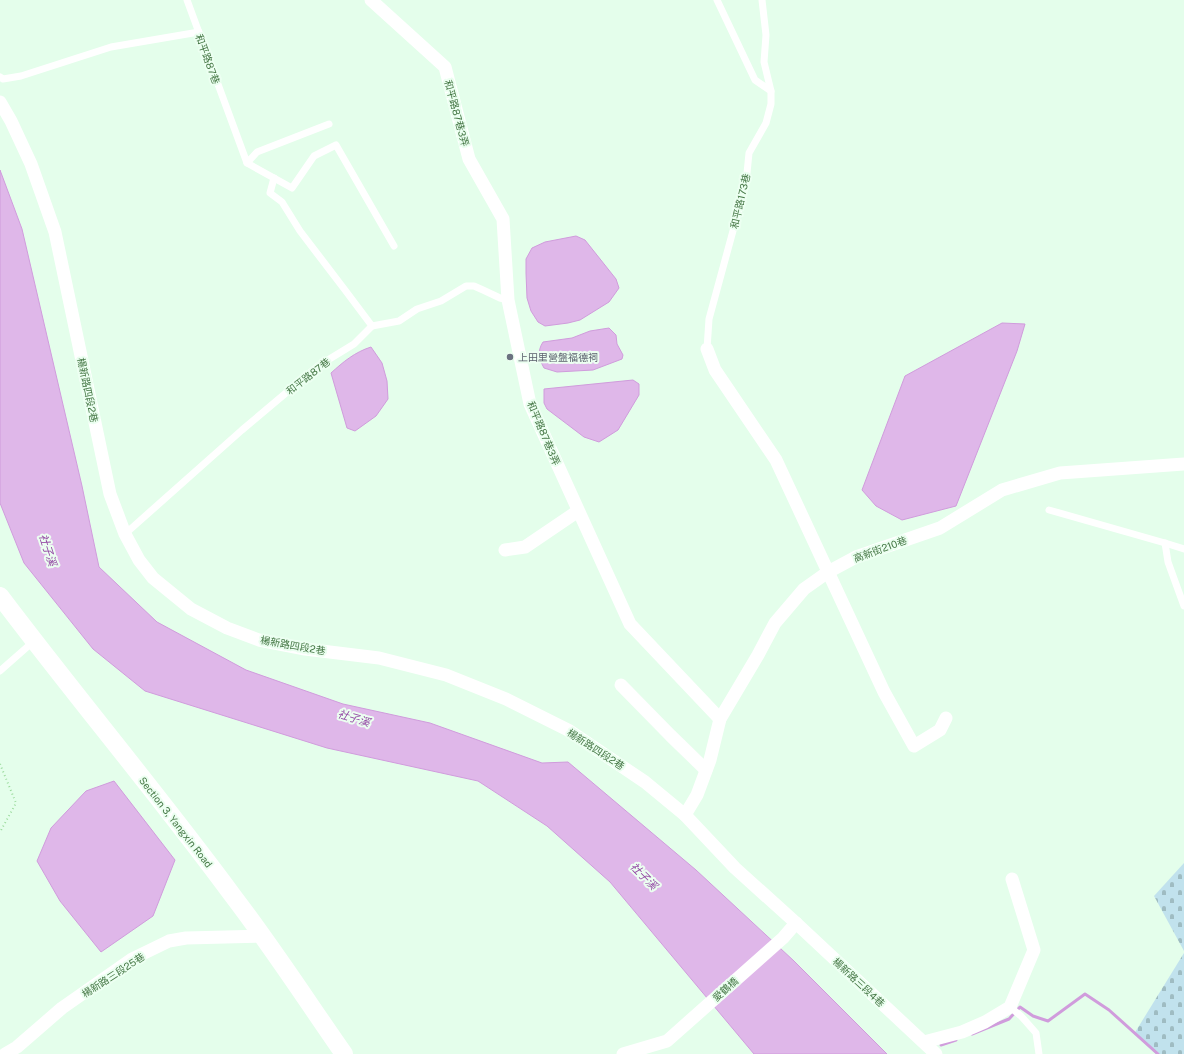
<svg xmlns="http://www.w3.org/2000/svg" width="1184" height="1054" font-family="'Public Sans','Noto Sans TC',sans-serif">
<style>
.cemetery{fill:url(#cemetery-stones)}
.water{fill:#dfb7e9;stroke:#d09cdc}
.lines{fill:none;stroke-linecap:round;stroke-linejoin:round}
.stream{stroke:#d09cdc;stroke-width:3}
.path{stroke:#9cdb9e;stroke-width:2;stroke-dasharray:1 3;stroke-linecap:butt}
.lane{stroke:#fff;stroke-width:7}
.street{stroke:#fff;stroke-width:13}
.secondary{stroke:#fff;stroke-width:18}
.worship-dot{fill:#6b7280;stroke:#ecfff1;stroke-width:1.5}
.labels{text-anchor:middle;stroke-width:4;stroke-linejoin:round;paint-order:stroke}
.street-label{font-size:10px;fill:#477947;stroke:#ecfff1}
.worship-label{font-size:10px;fill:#5b616d;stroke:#ecfff1;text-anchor:start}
.water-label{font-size:11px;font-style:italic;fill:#9347a4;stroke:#ecfff1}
</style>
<defs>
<pattern id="cemetery-stones" width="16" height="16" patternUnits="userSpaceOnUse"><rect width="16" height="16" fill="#c1e2ed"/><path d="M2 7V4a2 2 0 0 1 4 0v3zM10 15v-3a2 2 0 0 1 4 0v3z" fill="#9fbcc2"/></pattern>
</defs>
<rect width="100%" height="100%" fill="#e4feeb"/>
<g class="cemetery">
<polygon points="1184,863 1184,951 1154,896"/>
<polygon points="1184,953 1184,1054 1156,1054 1134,1034"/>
</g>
<g class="water">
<polygon points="0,170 22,229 82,486 99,567 157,622 246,670 343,704 430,723 542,763 568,762 696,870 794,961 887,1054 754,1054 610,882 547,826 478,781 327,748 145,691 93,649 24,563 0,503"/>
<polygon points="576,236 585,240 616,279 619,288 609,302 580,320 568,323 545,326 538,322 531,311 527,298 526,273 526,259 532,248 545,242"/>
<polygon points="1002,323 1025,324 1017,351 956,506 902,520 876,506 862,490 905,376"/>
<path d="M609 328 616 335 617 344 623 355 622 359 593 370 557 372 544 368C539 359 537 351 543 342L572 338 590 331Z"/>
<path d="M371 347 382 363 387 381 388 399 376 416 355 431 347 428 331 373C343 362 355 352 371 347Z"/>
<polygon points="633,380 639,384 639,395 618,430 599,442 584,437 547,409 544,403 544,389"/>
<polygon points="114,781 175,860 153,916 101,952 60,901 37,861 51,828 86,791"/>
</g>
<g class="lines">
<g class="stream">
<polyline points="972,1034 1009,1019 1020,1007 1033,1016 1048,1021 1085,994 1109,1010 1158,1054"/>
<polyline points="941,1045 956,1040"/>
</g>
<polyline class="path" points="0,764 16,803 0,832"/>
<g class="lane">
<polyline points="187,0 247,163 257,152 329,124"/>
<polyline points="762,0 766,35 764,62 771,91"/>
<polyline points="0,77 3,79 21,76 111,47 199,32"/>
<polyline points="247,163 292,188 314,156 336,145 394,246"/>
<polyline points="372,326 399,321 417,309 441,301 466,286 474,286 483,290 500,298 508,300"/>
<polyline points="707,349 709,319 746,183 749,153 766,123 771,104 771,91 755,80 717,0"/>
<polyline points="1049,510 1165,543 1184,549"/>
<polyline points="125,534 242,430 318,366 354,344 372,326 345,290 300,231 282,202 270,193 274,178"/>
<polyline points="1165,543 1168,562 1184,606"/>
<polyline points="0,671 34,641"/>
<polyline points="1010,1007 1021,1016 1036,1033 1039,1054"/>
</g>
<g class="street">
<polyline points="371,0 445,67 469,159 503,219 508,300 530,404 630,624 720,719"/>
<polyline points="0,102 11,121 31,164 55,232 110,494 125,534 139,560 153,578 191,609 227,628 259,640 305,649 379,658 446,675 506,699 568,730 645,782 685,815 735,868 796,923 936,1054"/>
<polyline points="707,349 715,370 776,460 884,692 914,746 940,730 946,718"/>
<polyline points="505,550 525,547 578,511"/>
<polyline points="621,685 671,736 706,770"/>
<polyline points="685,815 697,795 710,760 720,719 758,655 775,623 804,589 828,572 856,557 940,528 1002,490 1060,473 1184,464"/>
<polyline points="924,1042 962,1032 985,1022 1010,1007 1034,950 1012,879"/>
<polyline points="5,1054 17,1047 62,1008 132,959 169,941 186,938 261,936"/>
<polyline points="623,1054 667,1041 783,938 796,923"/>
</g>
<path class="secondary" d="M0 596C76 697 158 794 233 896 272 947 307 1001 344 1054"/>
</g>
<circle class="worship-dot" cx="510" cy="357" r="4"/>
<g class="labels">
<g class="street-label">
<text transform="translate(208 59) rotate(70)" y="4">和平路87巷</text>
<text transform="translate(457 113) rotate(75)" y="4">和平路87巷3弄</text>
<text transform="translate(740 201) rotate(-77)" y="4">和平路173巷</text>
<text transform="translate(308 376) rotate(-38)" y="4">和平路87巷</text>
<text transform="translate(88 390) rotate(78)" y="4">楊新路四段2巷</text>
<text transform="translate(544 433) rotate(67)" y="4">和平路87巷3弄</text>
<text transform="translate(880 549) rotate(-20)" y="4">高新街210巷</text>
<text transform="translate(293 645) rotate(10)" y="4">楊新路四段2巷</text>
<text transform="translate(596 749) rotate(33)" y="4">楊新路四段2巷</text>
<text transform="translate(176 822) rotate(52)" y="4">Section 3, Yangxin Road</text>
<text transform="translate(113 975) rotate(-33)" y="4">楊新路三段25巷</text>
<text transform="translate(859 982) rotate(43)" y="4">楊新路三段4巷</text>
<text transform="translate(725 989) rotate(-42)" y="4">愛鶴橋</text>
</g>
<g class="worship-label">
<text x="518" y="361">上田里營盤福德祠</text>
</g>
<g class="water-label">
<text transform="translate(48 550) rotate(72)" y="4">社子溪</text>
<text transform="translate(354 718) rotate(17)" y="4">社子溪</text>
<text transform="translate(644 876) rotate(45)" y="4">社子溪</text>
</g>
</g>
</svg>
